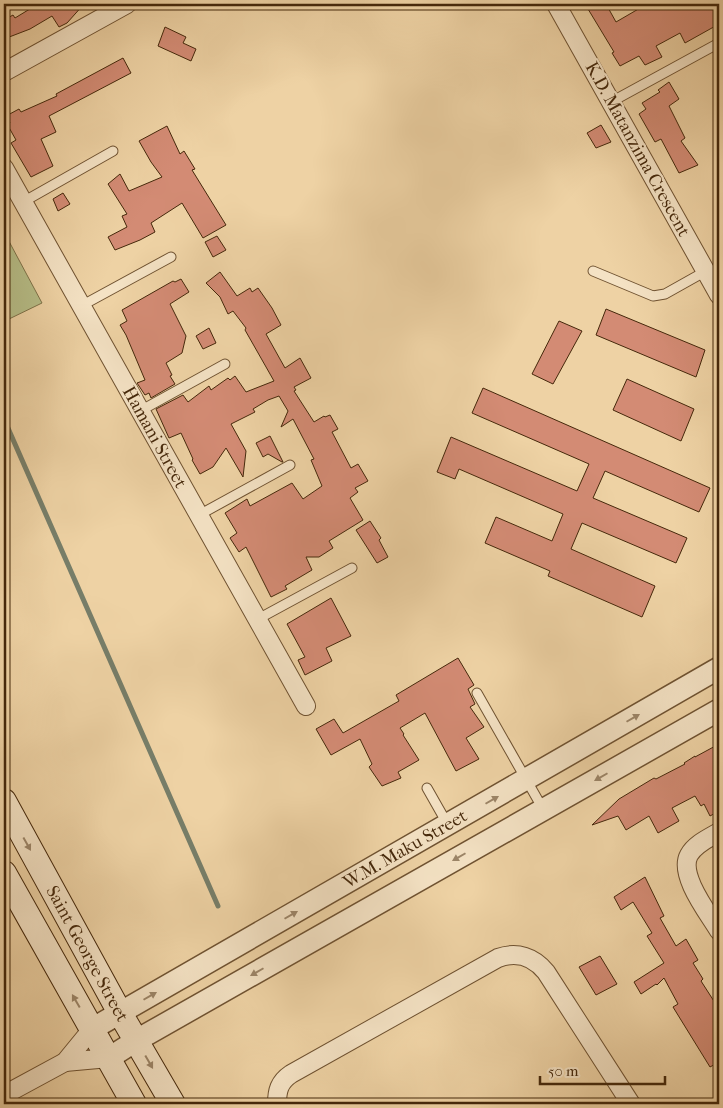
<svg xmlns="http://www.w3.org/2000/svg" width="723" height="1108" font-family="'IM FELL French Canon',serif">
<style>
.green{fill:#b6bd87;stroke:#7e7249}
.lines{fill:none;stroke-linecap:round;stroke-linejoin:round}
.stream{stroke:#777e69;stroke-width:5}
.building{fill:#d38b74;stroke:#45280b}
.service-casing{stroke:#6f5231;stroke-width:11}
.minor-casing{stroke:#6f5231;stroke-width:20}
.tertiary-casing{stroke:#6f5231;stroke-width:24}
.secondary-casing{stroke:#45280b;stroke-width:26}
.service{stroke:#f4e2c4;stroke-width:9}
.minor{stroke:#f4e2c4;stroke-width:18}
.tertiary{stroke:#f4e2c4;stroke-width:21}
.secondary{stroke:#f4e2c4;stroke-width:24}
.oneway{fill:#9c8568}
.labels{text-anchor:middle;stroke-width:4.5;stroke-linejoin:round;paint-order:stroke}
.street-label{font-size:18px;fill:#45280b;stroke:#f4e2c4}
</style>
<rect width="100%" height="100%" fill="#eed2a4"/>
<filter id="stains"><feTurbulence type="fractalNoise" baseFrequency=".004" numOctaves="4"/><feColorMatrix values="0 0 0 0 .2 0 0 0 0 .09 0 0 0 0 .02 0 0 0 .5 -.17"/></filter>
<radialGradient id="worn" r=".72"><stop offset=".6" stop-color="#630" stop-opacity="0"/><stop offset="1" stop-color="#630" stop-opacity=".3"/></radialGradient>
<polygon class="green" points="4,232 42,303 9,319 4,309"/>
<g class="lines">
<polyline class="stream" points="4,419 218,906"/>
</g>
<g class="building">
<polygon points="38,4 84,4 67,23 59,27 52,16 30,29 4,39 4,20 13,15 15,18"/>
<polygon points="585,4 606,4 616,22 647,4 719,4 719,24 685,43 680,33 656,46 662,57 645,65 639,56 620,66 612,53 614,52"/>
<polygon points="165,27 186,37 183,43 196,49 191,61 158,46"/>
<polygon points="123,58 131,73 49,116 56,132 41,139 53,166 31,177 11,143 16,140 7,124 10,123 6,116 19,109 21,112 57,96 56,94"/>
<polygon points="669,82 679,99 669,106 685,138 681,141 698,165 679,173 661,139 655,142 639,114 646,109 642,103 660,92 658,90"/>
<polygon points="601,125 611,142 596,148 587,133"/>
<polygon points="167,126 180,154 184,151 195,169 192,170 226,225 203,238 182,203 151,223 155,232 140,240 115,250 108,237 127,227 122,216 127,214 108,184 120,174 129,191 162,177 151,162 139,141"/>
<polygon points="63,193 70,204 58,211 53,199"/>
<polygon points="217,236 226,250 213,257 205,242"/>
<polygon points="220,272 237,296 250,288 252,292 258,288 272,308 281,325 266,334 285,368 300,358 311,378 294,387 296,390 294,391 314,422 324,416 325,417 330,415 338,429 332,432 351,468 358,464 368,481 355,488 358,492 350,498 363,520 329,541 333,548 319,557 306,557 312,570 285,586 287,589 271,597 246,547 239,552 230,538 237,533 225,513 247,499 250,506 292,483 303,499 322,486 311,460 314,459 293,419 281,427 288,411 279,396 268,400 253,409 255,412 231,424 246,451 243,477 226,448 213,467 200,474 192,460 193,459 181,433 169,438 156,409 183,395 188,402 209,386 211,390 228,378 230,380 235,376 246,392 274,381 245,330 246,328 233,311 228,314 220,297 206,283"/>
<polygon points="181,279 189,292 170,304 186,336 182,353 166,363 172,375 170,376 175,384 151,398 149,393 145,395 137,383 145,380 126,335 120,325 127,321 122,310 173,281 175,282"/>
<polygon points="606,309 705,350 696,377 596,335"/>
<polygon points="559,321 582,331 553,384 532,374"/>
<polygon points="209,328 216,343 203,349 196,336"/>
<polygon points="627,379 694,409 681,441 613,410"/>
<polygon points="483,388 710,488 699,512 605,471 593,498 687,538 676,563 582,523 571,549 655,586 642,617 548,576 550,571 485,543 496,517 552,541 563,514 459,469 455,479 437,472 451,437 577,491 589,464 472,413"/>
<polygon points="270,436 283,462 282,462 268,454 263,457 256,443"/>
<polygon points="370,521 381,538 379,540 388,557 377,563 356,530"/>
<polygon points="331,598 351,636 326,648 332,661 305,675 298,660 305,657 287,624"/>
<polygon points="458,658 474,685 468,689 475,704 470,707 484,727 466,738 479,759 456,771 425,713 400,728 404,734 403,735 419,760 398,772 401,778 382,786 369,767 372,764 360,739 331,755 316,729 334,719 343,733 399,701 396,695"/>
<polygon points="719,744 719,811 710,816 704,804 701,806 695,796 672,808 679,821 658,833 649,816 626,830 618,816 592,825 619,799 654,778 656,779 685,764 684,763 695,756 695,757"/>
<polygon points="645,877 664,916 660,918 676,946 686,939 698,960 693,963 703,979 701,981 719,1009 719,1062 710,1067 673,1007 678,1004 664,978 657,985 656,984 641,994 634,982 664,963 647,936 652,933 633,902 621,910 614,897"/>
<polygon points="600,956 617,984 596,995 579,967"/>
</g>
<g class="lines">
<defs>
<g id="service">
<polyline points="611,102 719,43"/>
<polyline points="23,202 113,151"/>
<polyline points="593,271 653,296 665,294 706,271"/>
<polyline points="81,306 171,257"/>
<polyline points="140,411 225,364"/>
<polyline points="199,515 290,465"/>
<polyline points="258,619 352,568"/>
<polyline points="477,693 543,809"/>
<polyline points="427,788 448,825"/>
</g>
<g id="minor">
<polyline points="556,4 719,295"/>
<polyline points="4,72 127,4"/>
<polyline points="4,168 306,706"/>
<path d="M719 832C709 838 695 844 689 855 678 875 709 914 719 931"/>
<polyline points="65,1062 109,1058"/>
<polyline points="4,1095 65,1062 92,1029"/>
<path d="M277 1104C277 1091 279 1082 291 1074L498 958C517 951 534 957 546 972L631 1104"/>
</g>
<g id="tertiary">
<path id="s1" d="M92 1029 719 668"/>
<polyline points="109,1058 137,1040 719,710"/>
</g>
<g id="secondary">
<path id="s2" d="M4 801 120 1013 173 1104"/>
<polyline points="4,873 134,1104"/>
</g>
</defs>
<use href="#service" class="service-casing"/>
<use href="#minor" class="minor-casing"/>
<use href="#tertiary" class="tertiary-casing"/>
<use href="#secondary" class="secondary-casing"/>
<use href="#service" class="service"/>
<use href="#minor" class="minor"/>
<use href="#tertiary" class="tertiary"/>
<use href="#secondary" class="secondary"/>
</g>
<defs><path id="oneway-solid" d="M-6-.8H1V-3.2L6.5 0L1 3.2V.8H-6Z" transform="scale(1.25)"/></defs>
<g class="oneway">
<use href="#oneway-solid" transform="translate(633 718) rotate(-30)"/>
<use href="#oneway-solid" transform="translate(601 777) rotate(150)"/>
<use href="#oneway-solid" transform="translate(492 800) rotate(-30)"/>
<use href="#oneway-solid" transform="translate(27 844) rotate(61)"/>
<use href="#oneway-solid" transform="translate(459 857) rotate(150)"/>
<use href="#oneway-solid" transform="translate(291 915) rotate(-30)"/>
<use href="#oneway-solid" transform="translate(257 972) rotate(150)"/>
<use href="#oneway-solid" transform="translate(150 996) rotate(-30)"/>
<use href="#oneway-solid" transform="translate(76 1001) rotate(-120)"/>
<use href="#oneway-solid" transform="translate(149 1062) rotate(60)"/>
</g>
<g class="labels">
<g class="street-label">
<text transform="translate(638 149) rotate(61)" y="6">K.D. Matanzima Crescent</text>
<text transform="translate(155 437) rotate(61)" y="6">Hamani Street</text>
<text dy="6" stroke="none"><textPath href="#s1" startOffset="361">W.M. Maku Street</textPath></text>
<text dy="6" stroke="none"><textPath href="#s2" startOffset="174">Saint George Street</textPath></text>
</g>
</g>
<rect width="723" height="1108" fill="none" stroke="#eed2a4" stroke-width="20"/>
<rect x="5" y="5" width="713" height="1098" fill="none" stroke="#45280b" stroke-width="2.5"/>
<rect x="10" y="10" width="703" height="1088" fill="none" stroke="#45280b"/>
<path d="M540 1076v8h125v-8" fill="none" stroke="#45280b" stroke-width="2.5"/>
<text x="548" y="1076" font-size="15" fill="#45280b" stroke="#f4e2c4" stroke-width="4" paint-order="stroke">50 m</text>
<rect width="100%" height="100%" filter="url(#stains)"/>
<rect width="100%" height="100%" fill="url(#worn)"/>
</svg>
